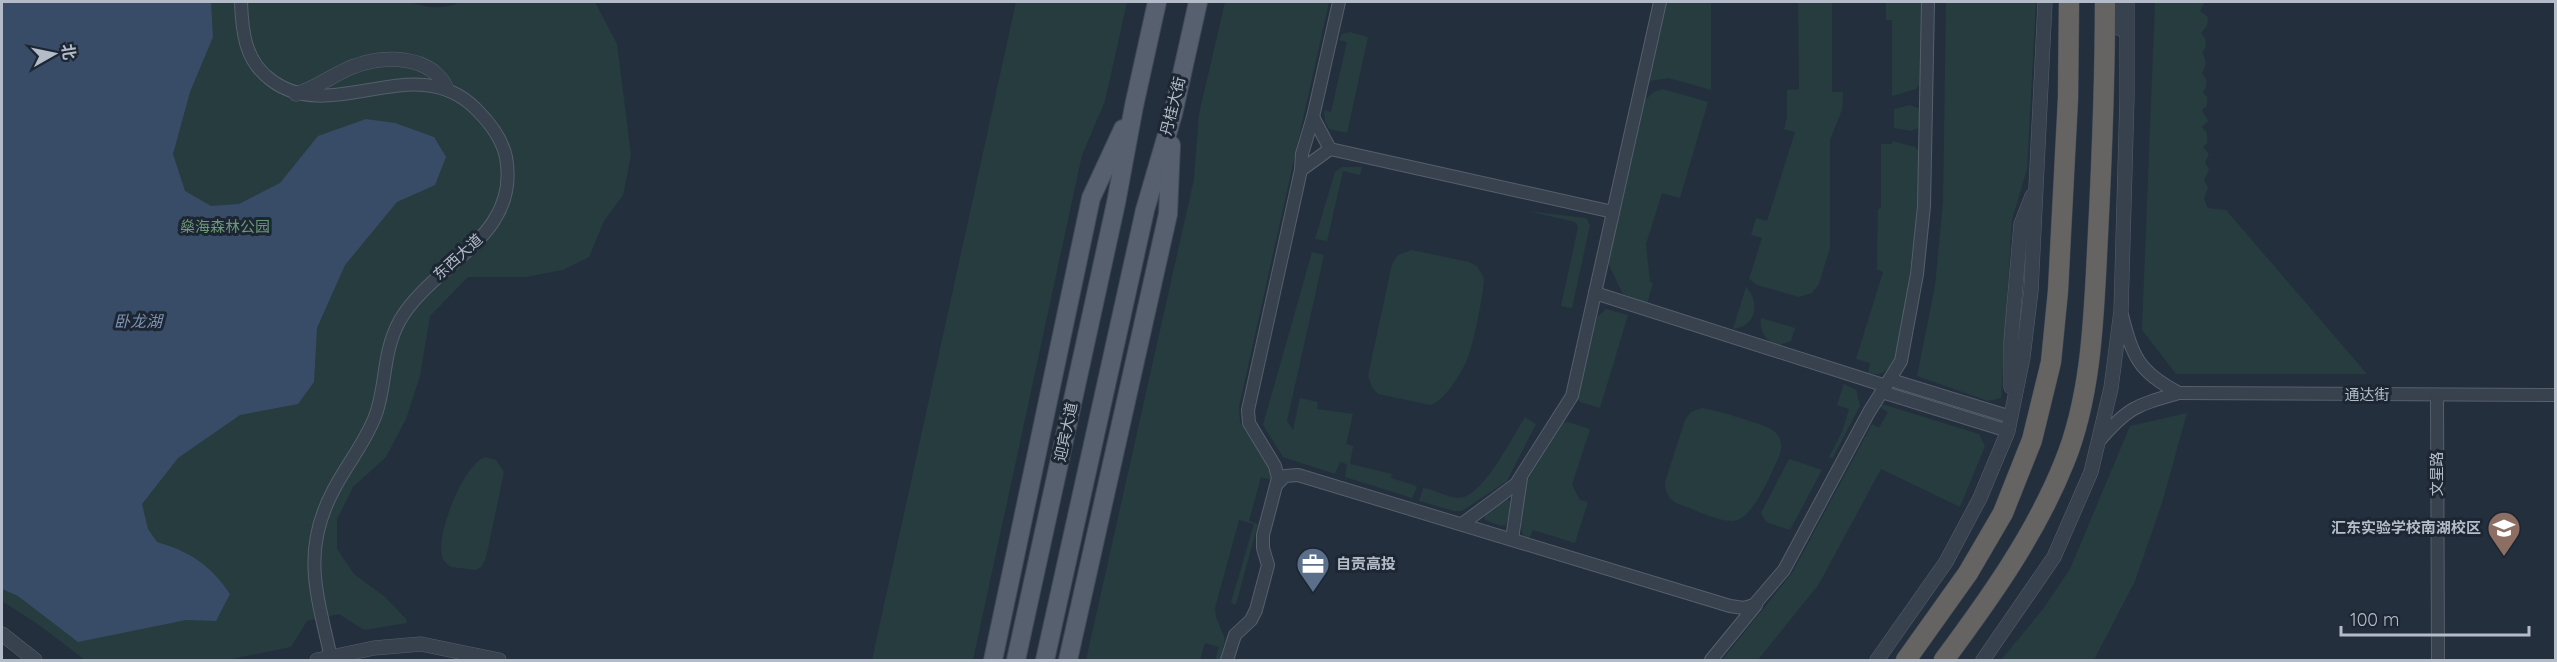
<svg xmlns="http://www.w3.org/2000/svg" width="2557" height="662" font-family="Quicksand,'Noto Sans SC',sans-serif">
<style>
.green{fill:#263c3f}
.water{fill:#394c67}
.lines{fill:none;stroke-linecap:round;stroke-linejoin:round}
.minor-casing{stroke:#565f6c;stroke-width:14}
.tertiary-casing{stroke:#565f6c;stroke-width:15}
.primary-casing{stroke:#414a57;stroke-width:20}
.trunk-casing{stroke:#434c59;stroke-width:21}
.minor{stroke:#38414e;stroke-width:12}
.tertiary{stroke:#38414e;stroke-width:14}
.primary{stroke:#56606e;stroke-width:18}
.trunk{stroke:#656462;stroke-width:20}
.labels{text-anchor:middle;stroke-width:6;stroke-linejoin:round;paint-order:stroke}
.street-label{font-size:15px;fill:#b4bcc9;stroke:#1d2633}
.park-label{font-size:15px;fill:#6b9a76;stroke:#1d2633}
.poi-label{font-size:15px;font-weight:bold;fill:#b4bcc9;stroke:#1d2633;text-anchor:end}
.water-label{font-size:16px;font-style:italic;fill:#7c92b1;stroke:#1d2633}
</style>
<rect width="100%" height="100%" fill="#242f3e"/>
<g class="green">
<path d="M2 2H410C428 8 442 10 460 2H595L617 44 631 155 623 195 604 221 589 257 563 270 526 277H468L430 316 420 376 406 419 386 457 353 487 337 519V549L354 574 385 597 406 619 407 623 364 630 339 614 307 621 291 647 226 660H85L39 625 2 601Z"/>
<polygon points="1016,2 1127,2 1105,101 1082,155 973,660 872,660"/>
<polygon points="1225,2 1329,2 1239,407 1240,422 1270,471 1271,480 1261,477 1249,521 1258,524 1236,604 1234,605 1231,602 1254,524 1239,520 1215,608 1216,617 1225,639 1220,660 1215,660 1219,647 1205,643 1200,660 1086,660 1194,179 1199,114"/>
<polygon points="1667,2 1711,2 1711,90 1669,78 1649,81"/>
<polygon points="1798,2 1832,2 1832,92 1843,92 1842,110 1830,140 1830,248 1819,284 1812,293 1799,297 1757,285 1749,279 1762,238 1751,235 1756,218 1767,221 1795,132 1784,129 1787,117 1787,90 1799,89"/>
<polygon points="1886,2 1922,2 1920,84 1916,89 1892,96 1892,20 1886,20"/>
<polygon points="1946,2 2036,2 2027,169 2012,220 2001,398 1988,401 1917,376 1935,286 1943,202"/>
<path d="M2155 2H2205L2200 11 2208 17 2207 26 2201 33 2205 38 2206 47 2202 53C2207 61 2207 65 2202 73 2208 80 2208 85 2203 92L2207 97V106L2202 110 2208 121 2202 127 2207 133V143L2203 147 2209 154 2205 162 2209 170 2204 180 2208 188 2204 199 2208 208 2226 210 2367 374H2176L2142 330Z"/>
<polygon points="1350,32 1368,37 1347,133 1329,129 1325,121 1324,110 1331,112 1347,42 1339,40 1342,34"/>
<polygon points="1663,89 1708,102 1680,198 1662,193 1646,244 1650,282 1653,283 1647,304 1623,294 1608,263 1645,100 1654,92"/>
<polygon points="1910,105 1920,109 1919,128 1911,131 1894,128 1894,109"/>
<path d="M1892 141 1915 147 1919 152C1918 224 1909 287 1896 358 1890 370 1882 377 1868 373L1870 363 1856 359 1883 272 1877 269 1878 209 1881 208V144H1892Z"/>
<polygon points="1342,167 1362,167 1360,175 1343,171 1327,241 1315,239 1335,172"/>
<polygon points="1527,211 1586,218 1590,225 1572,308 1561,306 1578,227 1575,222"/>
<path d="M1412 250 1469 262 1477 266 1484 278C1484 292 1473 346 1467 360 1461 373 1444 402 1430 405L1378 394 1372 387 1368 376 1392 264 1398 255Z"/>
<polygon points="1312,252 1324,255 1287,421 1293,430 1300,398 1318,402 1317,409 1353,414 1346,444 1353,446 1350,464 1392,474 1391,478 1414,485 1417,487 1412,498 1345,477 1347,464 1340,462 1335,474 1283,457 1263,425"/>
<path d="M1746 287C1761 303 1756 326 1733 329Z"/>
<polygon points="1606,309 1628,315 1600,408 1580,402 1578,399 1597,317"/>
<path d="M1761 318 1795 328 1791 341 1780 345C1767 342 1759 333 1761 318Z"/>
<polygon points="1844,384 1856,390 1860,406 1832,459 1829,457 1842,432 1849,409 1837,405"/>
<polygon points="1882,404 1979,434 1985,446 1960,507 1881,469 1819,584 1758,660 1722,660 1792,573 1872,424 1879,428 1888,412 1879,407"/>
<path d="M1702 408C1715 410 1765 424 1774 431 1782 438 1783 447 1779 457 1770 474 1753 522 1731 521 1714 520 1694 509 1678 504 1669 500 1665 492 1665 482L1685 420 1691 412Z"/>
<polygon points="2187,413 2162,503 2135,581 2094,660 2001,660 2043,609 2070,569 2130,426"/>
<path d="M1525 417 1536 424 1507 481 1462 511H1454L1419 501 1423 488C1434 489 1446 497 1458 498 1482 499 1513 436 1525 417Z"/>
<polygon points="1568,422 1590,429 1572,485 1580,500 1588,502 1575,543 1533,530 1529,539 1523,535 1520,524 1527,481 1563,423"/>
<path d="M485 457 496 460 504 472 486 558 482 566 476 570 451 567C447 564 443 561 442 556 436 534 463 465 485 457Z"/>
<polygon points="1789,459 1822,470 1790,530 1766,522 1761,513"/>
<polygon points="1506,499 1511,501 1512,505 1506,525 1501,526 1485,520 1484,514"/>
</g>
<path class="water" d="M2 2H211L213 37 190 92 173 154 185 191 211 206 239 204 280 183 318 136 366 119 395 123 434 137 446 157 435 185 397 202 345 265 317 328 314 382 298 404 240 415 178 458 142 504 148 529 157 542C191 552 210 565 230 594L216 621 186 620 78 642 18 596 2 589Z"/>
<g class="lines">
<defs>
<g id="minor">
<path d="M241 2C242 32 245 61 271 80 333 127 416 47 477 110 490 123 502 139 506 157 521 238 434 262 400 320 382 353 387 382 376 414 366 442 346 465 333 491 301 552 317 594 331 658"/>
<polyline points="1313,117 1330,149 1613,212"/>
<polyline points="1301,170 1330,149"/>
<polyline points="1595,293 1886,386"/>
<polyline points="1891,380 2011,417"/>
<polyline points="1882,392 2008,431"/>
<polyline points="2179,393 2556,395"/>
<polyline points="2437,395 2438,660"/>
<path d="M2099 441C2128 407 2137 405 2179 393 2139 372 2133 358 2122 315"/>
<polyline points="1277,484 1285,476 1298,475 1730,606 1744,608 1754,605 1784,570 1869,412 1901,361 1917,274 1924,206 1928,2"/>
<polyline points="1462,524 1516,484 1572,396 1660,2"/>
<polyline points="1512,539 1521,478"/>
<polyline points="1227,660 1235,635 1251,620 1256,610 1268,565 1263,548 1263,535 1278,478 1275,466 1249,423 1248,410 1301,170 1302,154 1313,117 1339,2"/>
<polyline points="1711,660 1756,605"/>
</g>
<g id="tertiary">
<polyline points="2117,2 2120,29"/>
<path d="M296 94C317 88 332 75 352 67 384 55 431 54 447 89"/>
<polyline points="2011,387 2011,341 2021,224 2032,196"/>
<polyline points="2,634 35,660"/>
<polyline points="317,660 374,648 421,644 499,660"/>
<polyline points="1877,660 1946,562 1980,498 2008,431 2023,357 2031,291 2045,2"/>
<polyline points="1983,660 2054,557 2091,472 2111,388 2121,311 2127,97 2127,2"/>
</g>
<g id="primary">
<polyline points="993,660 1091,198 1123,129"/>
<polyline points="1016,660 1116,203 1134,106 1157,2"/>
<polyline points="1045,660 1145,210 1173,114 1198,2"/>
<polyline points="1068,660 1168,214 1171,145"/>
</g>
<g id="trunk">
<polyline points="1906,660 1968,573 2003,513 2032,440 2051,362 2058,291 2068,98 2069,2"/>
<path d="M1944 660C1990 598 2035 535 2064 463 2093 393 2094 308 2098 234 2102 156 2105 79 2105 2"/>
</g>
</defs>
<use href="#minor" class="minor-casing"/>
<use href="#tertiary" class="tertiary-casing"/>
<use href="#primary" class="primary-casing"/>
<use href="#trunk" class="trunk-casing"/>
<use href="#minor" class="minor"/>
<use href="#tertiary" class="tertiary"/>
<use href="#primary" class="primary"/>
<use href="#trunk" class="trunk"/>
</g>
<defs>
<symbol id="school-pin" viewBox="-11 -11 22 30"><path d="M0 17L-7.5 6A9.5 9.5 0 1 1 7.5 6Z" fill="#8d6e63" stroke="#1d2633"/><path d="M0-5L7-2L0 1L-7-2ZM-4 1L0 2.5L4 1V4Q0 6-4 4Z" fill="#fff"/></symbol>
<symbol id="office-pin" viewBox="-11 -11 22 30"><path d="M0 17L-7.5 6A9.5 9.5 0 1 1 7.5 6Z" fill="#5c6f8a" stroke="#1d2633"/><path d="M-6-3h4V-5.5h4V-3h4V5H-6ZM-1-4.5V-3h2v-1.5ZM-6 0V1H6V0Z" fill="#fff"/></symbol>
</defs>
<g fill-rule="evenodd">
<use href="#school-pin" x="2485" y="509" width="38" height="52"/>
<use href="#office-pin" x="1294" y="545" width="38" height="52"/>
</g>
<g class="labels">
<g class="street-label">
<text transform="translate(1173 106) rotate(-76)" y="5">丹桂大街</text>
<text transform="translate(458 257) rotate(-42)" y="5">东西大道</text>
<text x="2367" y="400">通达街</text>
<text transform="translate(1066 432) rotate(-78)" y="5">迎宾大道</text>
<text transform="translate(2437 474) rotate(-90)" y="5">文星路</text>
</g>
<g class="park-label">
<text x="225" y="232">燊海森林公园</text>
</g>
<g class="poi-label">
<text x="2481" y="533">汇东实验学校南湖校区</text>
<text x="1336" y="569" text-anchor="start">自贡高投</text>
</g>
<g class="water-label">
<text x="138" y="327">卧龙湖</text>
</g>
</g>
<rect width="2557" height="662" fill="none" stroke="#b4bcc9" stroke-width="6"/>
<g transform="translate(54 54) rotate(81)" stroke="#1d2633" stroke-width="4.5" paint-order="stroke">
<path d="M0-4.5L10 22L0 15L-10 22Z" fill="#b4bcc9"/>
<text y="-9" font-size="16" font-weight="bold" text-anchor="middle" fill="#b4bcc9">北</text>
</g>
<path d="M2341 626v9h188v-9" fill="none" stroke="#b4bcc9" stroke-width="3"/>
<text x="2350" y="626" font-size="18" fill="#b4bcc9" stroke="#1d2633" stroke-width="4.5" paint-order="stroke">100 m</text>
</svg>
